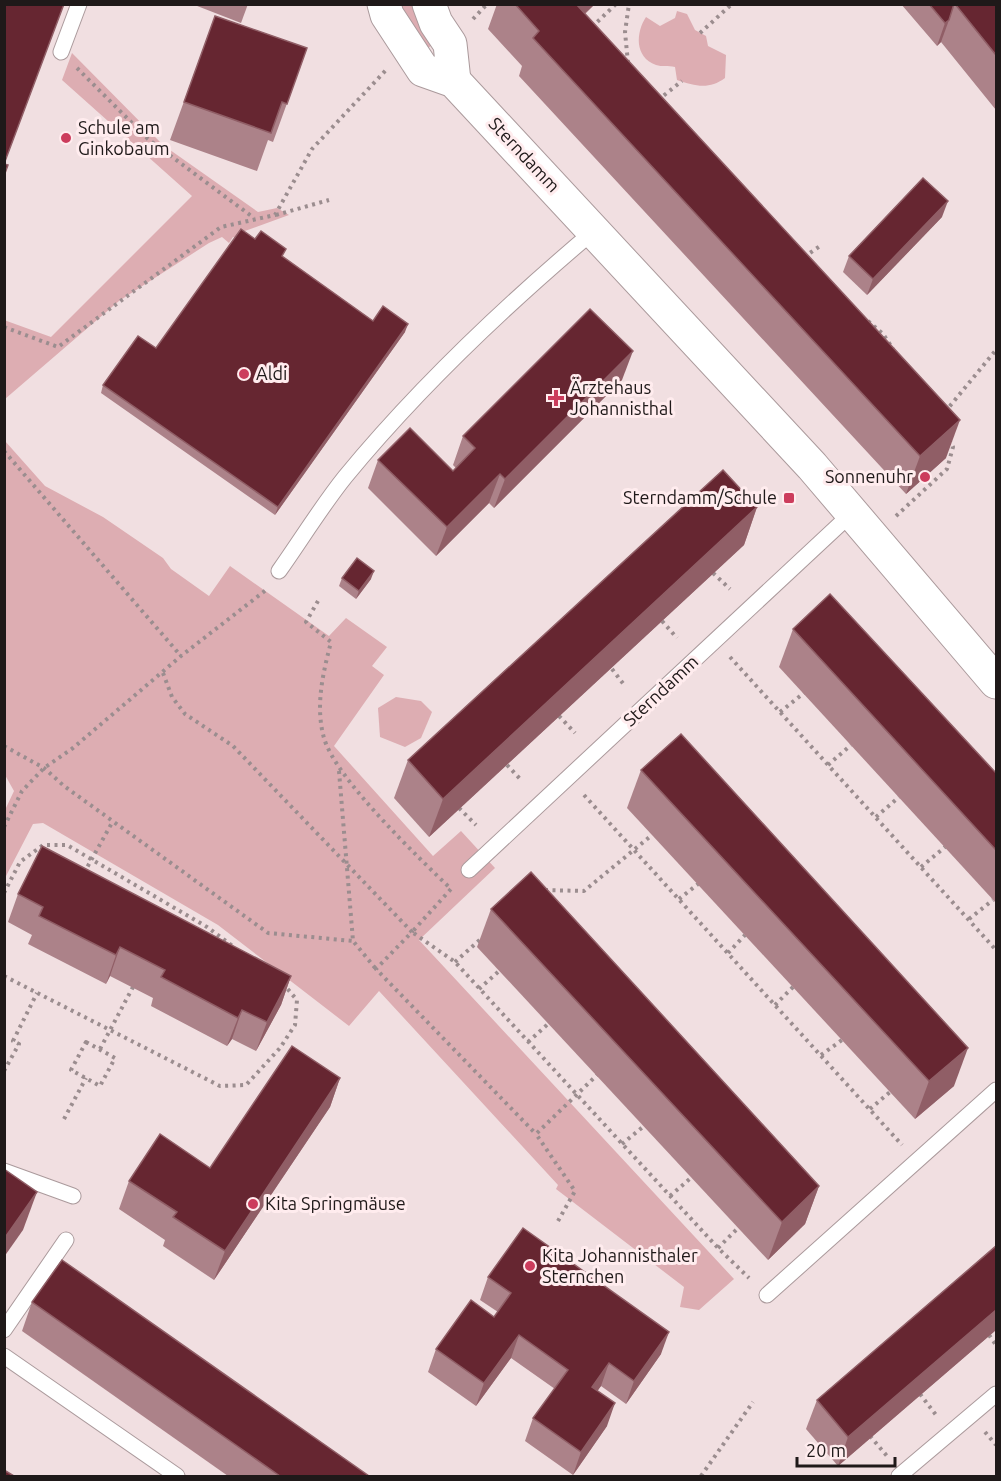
<svg xmlns="http://www.w3.org/2000/svg" width="1001" height="1481" font-family="Ubuntu,sans-serif">
<style>
.green{fill:#ddadb2}
.lines{fill:none;stroke-linecap:round;stroke-linejoin:round}
.service-casing{stroke:#ab9a9c;stroke-width:17}
.tertiary-casing{stroke:#ab9a9c;stroke-width:35}
.path{stroke:#9b8d8f;stroke-width:4;stroke-dasharray:3 4.5;stroke-linecap:butt}
.service{stroke:#fff;stroke-width:15}
.tertiary{stroke:#fff;stroke-width:33}
.wall{fill:#ac8289}
.shaded-wall{fill:#905e66}
.building{fill:#662631;stroke:#905e66;stroke-width:1.5}
.poi-dot{fill:#cc3c5c;stroke:#ffecee;stroke-width:2}
.labels{text-anchor:middle;stroke-width:6;stroke-linejoin:round;paint-order:stroke}
.poi-label{font-size:18px;fill:#1f1919;stroke:#ffecee;text-anchor:start}
.street-label{font-size:18px;fill:#1f1919;stroke:#ffecee}
</style>
<rect width="100%" height="100%" fill="#f1dfe1"/>
<g class="green">
<polygon points="398,5 414,5 432,45 424,51"/>
<path d="M677 11 687 14 695 30 706 36 708 46 726 55 725 78C709 90 695 86 677 80L675 67C668 65 662 67 656 65 634 57 636 32 646 17L660 26 675 18Z"/>
<polygon points="72,53 163,145 258,212 277,208 289,215 242,232 239,239 233,237 229,243 222,237 209,243 119,301 5,399 4,320 51,337 192,196 62,80"/>
<polygon points="5,441 45,486 103,517 163,558 171,569 209,596 230,566 329,636 346,618 387,647 372,666 384,675 334,746 433,856 461,831 495,868 419,940 734,1279 699,1310 680,1307 684,1287 556,1189 558,1185 379,991 349,1026 218,925 43,823 33,824 5,878 5,810 14,791 5,775"/>
<polygon points="396,697 421,701 432,712 421,738 405,747 380,737 378,708"/>
</g>
<g class="lines">
<defs>
<g id="service">
<polyline points="61,52 79,4"/>
<path d="M279 571C301 540 321 507 345 477 419 387 506 305 595 230"/>
<polyline points="469,870 853,512"/>
<polyline points="4,1171 73,1196"/>
<polyline points="767,1295 996,1090"/>
<polyline points="4,1330 66,1240"/>
<polyline points="4,1356 177,1476"/>
<polyline points="899,1476 996,1394"/>
</g>
<g id="tertiary">
<polyline points="384,4 387,15 423,70 454,81 812,466 996,682"/>
<polyline points="429,4 436,23 450,44 454,81"/>
</g>
</defs>
<use href="#service" class="service-casing"/>
<use href="#tertiary" class="tertiary-casing"/>
<g class="path">
<polyline points="473,19 487,4"/>
<polyline points="592,27 616,4"/>
<polyline points="700,33 732,4"/>
<polyline points="628,63 625,32 629,4"/>
<polyline points="77,68 148,139 254,218"/>
<polyline points="658,100 682,81"/>
<polyline points="276,215 329,200"/>
<polyline points="804,257 820,246"/>
<polyline points="868,321 883,334 893,349"/>
<polyline points="4,327 58,347 221,227 275,215 312,149 386,70"/>
<polyline points="945,412 996,350"/>
<polyline points="4,451 181,656"/>
<polyline points="896,516 947,469 953,447 949,439"/>
<polyline points="713,573 730,589"/>
<path d="M318 601 306 622 331 642C323 673 315 706 324 738 335 778 419 858 451 889L412 932 455 962 718 1248 749 1278"/>
<polyline points="662,621 677,638"/>
<polyline points="730,657 996,950"/>
<polyline points="612,669 625,686"/>
<polyline points="163,673 172,697 185,714 233,746 412,932 376,969 536,1134"/>
<polyline points="780,712 804,693"/>
<polyline points="559,716 575,733"/>
<polyline points="4,746 44,768 64,786 268,933 353,941"/>
<polyline points="507,765 522,781"/>
<polyline points="828,765 851,745"/>
<polyline points="339,771 353,941 376,969"/>
<polyline points="584,795 902,1145"/>
<polyline points="459,808 476,825"/>
<polyline points="876,817 899,797"/>
<polyline points="4,827 22,791 44,768 73,748 181,656 266,590"/>
<polyline points="921,867 945,847"/>
<polyline points="84,873 113,821"/>
<polyline points="545,890 584,891 652,835"/>
<polyline points="4,893 20,862 43,845 67,845 207,927 234,947"/>
<polyline points="679,899 698,884"/>
<polyline points="969,919 993,900"/>
<polyline points="728,953 745,935"/>
<polyline points="455,962 483,937"/>
<polyline points="4,976 220,1086 246,1085 280,1048 295,1025 297,1000 285,986"/>
<polyline points="479,989 499,971"/>
<polyline points="775,1005 793,987"/>
<polygon points="86,1042 115,1058 100,1086 71,1070"/>
<polyline points="528,1042 549,1023"/>
<polyline points="100,1049 133,987"/>
<polyline points="821,1055 842,1040"/>
<polyline points="4,1071 19,1044 13,1041 37,993"/>
<polyline points="870,1109 890,1092"/>
<polyline points="64,1119 86,1078"/>
<polyline points="622,1144 644,1126"/>
<polyline points="670,1196 692,1177"/>
<polyline points="558,1221 575,1191 536,1134 597,1075"/>
<polyline points="718,1248 738,1228"/>
<polyline points="989,1335 996,1345"/>
<polyline points="920,1394 936,1415"/>
<polyline points="985,1432 996,1445"/>
<polyline points="870,1436 887,1456"/>
<polyline points="701,1476 753,1402"/>
</g>
<use href="#service" class="service"/>
<use href="#tertiary" class="tertiary"/>
</g>
<g class="wall">
<polygon points="192,4 248,4 241,23"/>
<polygon points="497,4 595,4 585,14 946,458 906,494 519,76 522,66 488,29"/>
<polygon points="901,4 996,4 996,110 941,42 937,46"/>
<polygon points="215,16 307,48 273,142 268,140 257,171 170,140"/>
<polygon points="942,217 867,295 843,272 849,256"/>
<polygon points="283,257 373,321 405,332 275,515 101,393 103,385"/>
<polygon points="622,380 494,508 489,503 436,556 368,488 378,460 453,471 456,468 453,465 463,436"/>
<polygon points="757,507 744,545 429,837 394,798 408,760"/>
<polygon points="342,578 371,579 356,599 339,586"/>
<polygon points="793,629 996,773 996,903 779,667"/>
<polygon points="641,770 954,1086 915,1119 627,808"/>
<polygon points="18,894 291,976 281,1005 256,1051 232,1039 227,1046 151,1006 153,998 110,976 106,984 28,944 32,935 8,922"/>
<polygon points="491,909 819,1186 805,1224 768,1260 477,947"/>
<polygon points="340,1078 330,1107 214,1280 163,1246 165,1240 119,1209 129,1181 210,1168"/>
<polygon points="996,1246 996,1330 838,1466 806,1429 817,1400"/>
<polygon points="488,1277 661,1354 626,1404 601,1386 597,1391 607,1426 573,1475 525,1441 533,1418 555,1389 511,1358 476,1406 428,1372 436,1349 494,1317 498,1312 480,1300"/>
<polygon points="32,1302 369,1476 228,1476 22,1331"/>
</g>
<g class="shaded-wall">
<polygon points="571,4 595,4 558,38"/>
<polygon points="949,20 941,42 937,46 945,23"/>
<polygon points="948,201 942,217 867,295 873,279"/>
<polygon points="408,324 405,332 275,515 278,507"/>
<polygon points="633,351 622,380 494,508 505,479"/>
<polygon points="960,420 946,458 906,494 920,456"/>
<polygon points="500,474 489,503 436,556 447,527"/>
<polygon points="757,507 744,545 429,837 443,799"/>
<polygon points="374,571 371,579 356,599 359,591"/>
<polygon points="120,947 110,976 106,984 116,955"/>
<polygon points="291,976 281,1005 256,1051 267,1022"/>
<polygon points="242,1010 232,1039 227,1046 238,1018"/>
<polygon points="968,1048 954,1086 915,1119 929,1081"/>
<polygon points="340,1078 330,1107 214,1280 225,1251"/>
<polygon points="819,1186 805,1224 768,1260 782,1222"/>
<polygon points="37,1192 23,1230 4,1257 4,1239"/>
<polygon points="996,1310 996,1330 838,1466 848,1437"/>
<polygon points="669,1332 661,1354 626,1404 634,1381"/>
<polygon points="519,1335 511,1358 476,1406 484,1383"/>
<polygon points="609,1363 601,1386 584,1410 592,1387"/>
<polygon points="615,1403 607,1426 573,1475 581,1452"/>
</g>
<g class="building">
<polygon points="4,4 64,4 4,164"/>
<polygon points="515,4 576,4 960,420 920,456 533,38 539,31"/>
<polygon points="929,4 954,4 949,20 945,23"/>
<polygon points="955,4 996,4 996,55"/>
<polygon points="215,16 307,48 287,104 282,102 271,133 184,102"/>
<polygon points="4,164 8,165 4,176"/>
<polygon points="923,178 948,201 873,279 849,256"/>
<polygon points="241,229 255,239 261,231 286,249 282,256 373,321 383,306 408,324 278,507 103,385 138,336 156,348"/>
<polygon points="590,309 633,351 505,479 500,474 447,527 378,460 410,428 453,471 475,448 463,436"/>
<polygon points="723,470 757,507 443,799 408,760"/>
<polygon points="357,558 374,571 359,591 342,578"/>
<polygon points="830,594 996,773 996,850 793,629"/>
<polygon points="681,734 968,1048 929,1081 641,770"/>
<polygon points="42,846 291,976 267,1022 242,1010 238,1018 161,977 165,970 120,947 116,955 39,916 43,907 18,894"/>
<polygon points="531,872 819,1186 782,1222 491,909"/>
<polygon points="292,1046 340,1078 225,1251 173,1217 177,1212 129,1181 160,1134 210,1168"/>
<polygon points="4,1169 37,1192 4,1239"/>
<polygon points="523,1228 669,1332 634,1381 609,1363 592,1387 615,1403 581,1452 533,1418 568,1370 519,1335 484,1383 436,1349 471,1300 494,1317 511,1293 488,1277"/>
<polygon points="996,1246 996,1310 848,1437 817,1400"/>
<polygon points="62,1260 369,1476 280,1476 32,1302"/>
<polygon points="4,1470 14,1476 4,1476"/>
</g>
<g class="poi-dot">
<circle cx="66" cy="138" r="6"/>
<circle cx="244" cy="374" r="6"/>
<path d="M553 389h6v6h6v6h-6v6h-6v-6h-6v-6h6z"/>
<circle cx="925" cy="477" r="6"/>
<rect x="783" y="492" width="12" height="12" rx="3"/>
<circle cx="253" cy="1204" r="6"/>
<circle cx="530" cy="1266" r="6"/>
</g>
<g class="labels">
<g class="poi-label">
<text x="78" y="134">Schule am<tspan x="78" dy="21">Ginkobaum</tspan></text>
<text x="256" y="380">Aldi</text>
<text x="570" y="394">Ärztehaus<tspan x="570" dy="21">Johannisthal</tspan></text>
<text x="913" y="483" text-anchor="end">Sonnenuhr</text>
<text x="777" y="504" text-anchor="end">Sterndamm/Schule</text>
<text x="265" y="1210">Kita Springmäuse</text>
<text x="542" y="1262">Kita Johannisthaler<tspan x="542" dy="21">Sternchen</tspan></text>
</g>
<g class="street-label">
<text transform="translate(524 155) rotate(47)" y="6">Sterndamm</text>
<text transform="translate(661 691) rotate(-43)" y="6">Sterndamm</text>
</g>
</g>
<rect width="1001" height="1481" fill="none" stroke="#1f1919" stroke-width="12"/>
<path d="M797 1457v9h98v-9" fill="none" stroke="#1f1919" stroke-width="3"/>
<text x="806" y="1457" font-size="18" fill="#1f1919" stroke="#ffecee" stroke-width="4.5" paint-order="stroke">20 m</text>
</svg>
